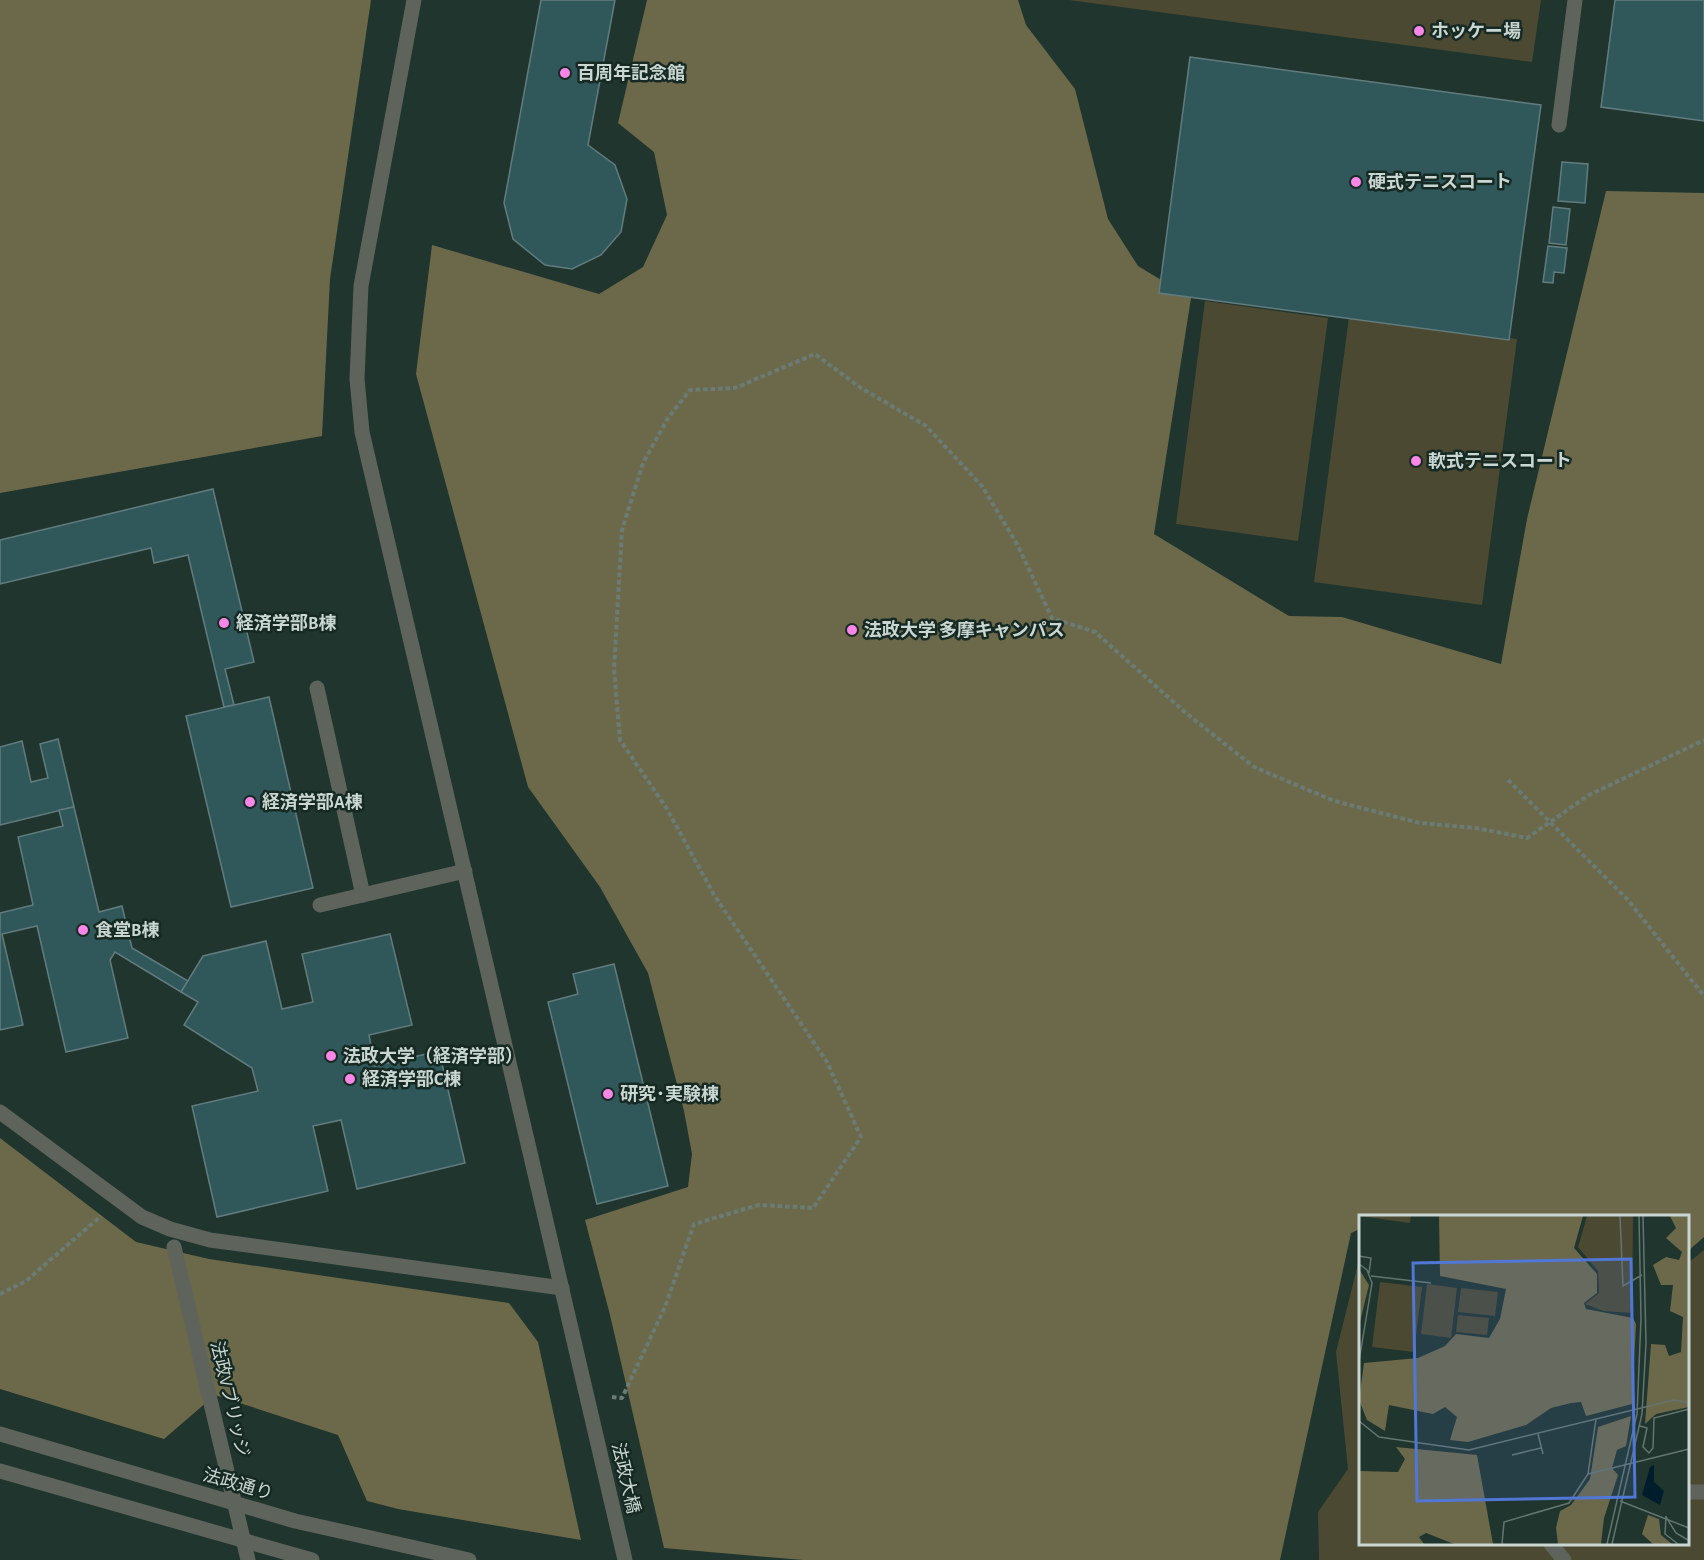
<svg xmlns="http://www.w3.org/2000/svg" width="1704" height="1560" font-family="'Alegreya Sans','Noto Sans JP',sans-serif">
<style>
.green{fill:#4c4932}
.forest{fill:#6c694a}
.building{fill:#30585b;stroke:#627c7e;stroke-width:1.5}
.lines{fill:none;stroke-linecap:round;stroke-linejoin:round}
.path{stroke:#6a7c75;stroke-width:4;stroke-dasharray:4.5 3;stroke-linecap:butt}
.minor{stroke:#5e645c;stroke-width:15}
.minor-bridge{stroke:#5e645c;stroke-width:15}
.poi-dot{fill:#fa87e7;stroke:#162a23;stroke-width:2}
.labels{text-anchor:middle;stroke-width:5;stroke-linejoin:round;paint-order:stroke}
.poi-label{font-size:18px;font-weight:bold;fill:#cad6d1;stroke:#162a23;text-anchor:start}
.street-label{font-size:18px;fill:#cad6d1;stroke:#162a23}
.inset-road{fill:none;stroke:#63756f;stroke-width:1.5}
.view{fill:#5177d6;fill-opacity:0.15;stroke:#5177d6;stroke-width:3}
.inset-edge{fill:none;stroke:#cad6d1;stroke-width:3}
</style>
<rect width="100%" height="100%" fill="#1f352d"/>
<g class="green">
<polygon points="1069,0 1541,0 1532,62"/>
<polygon points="1205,301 1328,318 1298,541 1176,524"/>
<polygon points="1349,317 1517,339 1482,605 1314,582"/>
<polygon points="1704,1250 1704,1560 1319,1560 1318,1512 1348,1469 1336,1352 1360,1256 1360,1544 1688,1544 1688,1263"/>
</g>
<g class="forest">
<polygon points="0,0 371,0 330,279 322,436 0,493"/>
<polygon points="647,0 1018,0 1026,25 1075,89 1108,219 1138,266 1191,298 1154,534 1289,616 1342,617 1501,664 1527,519 1606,191 1704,193 1704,1237 1688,1251 1688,1216 1360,1216 1360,1229 1351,1233 1280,1560 803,1560 664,1548 610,1315 585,1220 688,1187 692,1154 684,1111 648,973 600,887 528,787 416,374 432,245 599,294 643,267 667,215 654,152 618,123"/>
<polygon points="0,1138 136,1242 209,1259 509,1303 538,1342 581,1540 398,1509 367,1501 338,1435 215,1395 164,1439 0,1389"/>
</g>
<g class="building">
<polygon points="541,0 615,0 588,145 615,165 627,199 621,232 601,255 572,269 545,265 513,239 504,203"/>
<polygon points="1615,0 1704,0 1704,121 1601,107"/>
<polygon points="1190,57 1541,105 1509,340 1159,293"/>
<polygon points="1562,162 1588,164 1585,203 1558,201"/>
<polygon points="1553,207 1570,209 1566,245 1549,243"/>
<polygon points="1548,246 1567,248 1564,273 1554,272 1553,283 1543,282"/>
<polygon points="213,489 254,662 225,669 234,705 224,707 188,555 154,563 151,548 0,584 0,540"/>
<polygon points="269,697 313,888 231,907 186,716"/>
<polygon points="58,739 74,807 0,825 0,747 22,741 31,782 48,778 40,744"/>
<polygon points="74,807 99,912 122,906 132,948 188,981 181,992 115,952 110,960 128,1038 66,1052 37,926 2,934 23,1025 0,1030 0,913 33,905 18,837 63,826 59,810"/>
<polygon points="390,934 412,1025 369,1035 375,1066 439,1051 465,1163 357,1189 341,1120 313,1126 328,1191 217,1217 192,1106 258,1091 252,1068 184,1025 198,1002 181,992 203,956 266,941 282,1009 313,1002 302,954"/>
<polygon points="614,964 668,1186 597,1204 548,1002 578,994 573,974"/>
</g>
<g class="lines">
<g class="path">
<polyline points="1508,780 1627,899 1704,996"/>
<polyline points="0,1294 26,1281 101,1216"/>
<polyline points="612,1397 622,1398 665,1307 694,1224 759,1205 813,1208 861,1137 827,1062 714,895 667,809 620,740 614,669 622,530 643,463 668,418 690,390 735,388 815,354 861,388 926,426 982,486 1017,544 1052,618 1095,632 1186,713 1254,767 1334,801 1420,823 1476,828 1527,838 1589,795 1704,740"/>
</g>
<g class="minor">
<polyline points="414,0 361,286 357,379 362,432 625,1560"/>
<polyline points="1559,125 1575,0"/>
<polyline points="317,688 363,895"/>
<polyline points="320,905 465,871"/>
<polyline points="0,1112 142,1217 170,1229 210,1240 562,1288"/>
<polyline points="0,1434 295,1521 469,1560"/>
<polyline points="0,1471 312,1560"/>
<polyline points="1688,1492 1704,1492"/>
<polyline points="1551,1544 1564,1560"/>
</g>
<polyline class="minor-bridge" points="174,1247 248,1560"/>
</g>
<g class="poi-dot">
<circle cx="1419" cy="31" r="6"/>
<circle cx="565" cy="73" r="6"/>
<circle cx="1356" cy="182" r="6"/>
<circle cx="1416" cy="461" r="6"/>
<circle cx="224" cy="623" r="6"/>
<circle cx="852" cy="630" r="6"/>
<circle cx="250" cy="802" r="6"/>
<circle cx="83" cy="930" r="6"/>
<circle cx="331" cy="1056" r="6"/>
<circle cx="350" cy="1079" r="6"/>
<circle cx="608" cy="1094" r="6"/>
</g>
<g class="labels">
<g class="poi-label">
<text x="1431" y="37">ホッケー場</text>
<text x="577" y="79">百周年記念館</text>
<text x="1368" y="188">硬式テニスコート</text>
<text x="1428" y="467">軟式テニスコート</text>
<text x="236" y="629">経済学部B棟</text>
<text x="864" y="636">法政大学 多摩キャンパス</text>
<text x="262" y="808">経済学部A棟</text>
<text x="95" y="936">食堂B棟</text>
<text x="343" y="1062">法政大学（経済学部）</text>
<text x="362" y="1085">経済学部C棟</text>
<text x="620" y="1100">研究･実験棟</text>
</g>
<g class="street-label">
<text transform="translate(230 1399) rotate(77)" y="6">法政Vブリッジ</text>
<text transform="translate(626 1478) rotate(77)" y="6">法政大橋</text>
<text transform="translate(238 1484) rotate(16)" y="6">法政通り</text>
</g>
</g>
<g transform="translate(1359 1215)">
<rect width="330" height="330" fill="#1f352d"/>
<path d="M1 1H52L51 8ZM228 1H274L273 98 244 96 226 89 240 78 239 56 219 32ZM21 67 63 72 55 137 13 132ZM68 69 98 73 92 123 62 119ZM102 73 139 77 136 101 99 97ZM99 100 130 103 128 120 97 117Z" fill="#4c4932"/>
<path d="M80 1H224L215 33 238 59V78L225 88 227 94 274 103 277 109 273 189 227 201 222 187 212 188 192 193 167 210 109 227 91 225 98 202 86 192 74 199 30 190 26 216 8 205 0 185 5 148 59 143 86 131 97 119 130 123 141 104 147 74 81 61ZM311 1H330V192L297 199 286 209 292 129 306 130 310 141 322 137 324 102 311 96 314 70H302L294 50 307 42 320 45 323 37 307 23 317 13ZM0 54 10 70 0 111ZM272 201 267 231 258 235 253 253 259 260 245 303 242 329H199L197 313 201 296 212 290 231 264 239 212ZM37 232 118 240 134 329H95L67 318 60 322 65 329H0V256L39 257 46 244ZM289 300 300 304 302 320 313 329H294L283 319Z" fill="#6c694a"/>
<path d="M295 250V267L305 276 301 290 283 280 291 252Z" fill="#001d2c"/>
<path class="inset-road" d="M261 1 264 71 283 60M0 41 12 43 10 58M0 49 8 55 13 68 0 146M12 61 72 68M0 206 20 222 110 235 315 185 330 188M281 211 288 213 284 232 290 238 294 233 295 203 330 194M179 219 184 239M153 240 182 233M229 259 330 234M261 286 330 313M307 301 306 319 319 329M307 302 317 318 329 325M143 329 145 307 210 288 229 259 237 204M248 329 278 199 282 104 280 1M253 329 283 199 287 128 284 1"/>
<path class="view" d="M272 44 276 282 58 286 54 48Z"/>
<rect width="330" height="330" class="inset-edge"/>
</g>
</svg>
